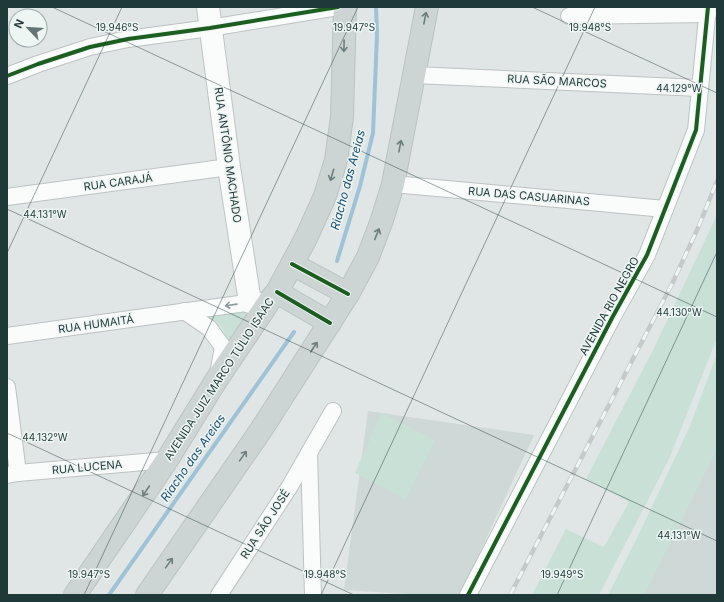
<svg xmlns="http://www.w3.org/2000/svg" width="724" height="602" font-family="Inter,sans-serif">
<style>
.built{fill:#ced8d6}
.green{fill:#c9e0d6}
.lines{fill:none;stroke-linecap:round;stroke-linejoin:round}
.stream{stroke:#a0c2d6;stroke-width:4}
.street-casing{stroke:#bdc3c2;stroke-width:18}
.secondary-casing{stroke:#bdc4c3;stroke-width:24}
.primary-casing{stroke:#bac3c2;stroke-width:24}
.street{stroke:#fafbfb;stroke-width:16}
.secondary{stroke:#fafbfb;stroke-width:22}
.primary{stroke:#ccd4d4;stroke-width:22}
.rail-casing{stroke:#c5c9c9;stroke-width:4.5}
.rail{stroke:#eef6f4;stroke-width:3;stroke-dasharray:9;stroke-linecap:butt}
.cycleway-casing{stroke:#eef6f4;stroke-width:6}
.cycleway{stroke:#1b5e20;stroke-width:4}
.oneway{stroke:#6d7e7e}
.oneway2{stroke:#8c9a9a}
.ticks{fill:none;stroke:#1f3838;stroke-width:1;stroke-opacity:0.45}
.labels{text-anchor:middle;stroke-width:3;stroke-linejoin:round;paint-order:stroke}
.street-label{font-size:11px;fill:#1f3838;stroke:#eef6f4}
.water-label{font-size:12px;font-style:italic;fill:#1b4f73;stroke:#eef6f4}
.ticks-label{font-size:10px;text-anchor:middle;fill:#1f3838;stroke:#eef6f4;stroke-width:3;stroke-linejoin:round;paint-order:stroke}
</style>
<rect width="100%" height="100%" fill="#e0e6e5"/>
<g class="built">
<polygon points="368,411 534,435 460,595 424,595 344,590"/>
<polygon points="717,449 717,595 637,595"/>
</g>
<g class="green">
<polygon points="717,215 717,338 669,459 599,595 532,595 566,529 604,547 629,502 586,479 653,350"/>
<path d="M254 308 229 349C225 327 220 323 200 315Z"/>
<polygon points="717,354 717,449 644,595 608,595 639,534 690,426"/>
<polygon points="381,413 435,440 406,499 355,473"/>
</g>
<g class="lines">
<g class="stream">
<polyline points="337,261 360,186 373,133 377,35 376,7"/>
<polyline points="109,595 294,332"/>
</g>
<defs>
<g id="street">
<polyline points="569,16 708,14"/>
<polyline points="414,75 700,88"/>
<polyline points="7,76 38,64 90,47 128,39 210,28 338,7"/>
<polyline points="393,184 665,209"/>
<polyline points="7,197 229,167"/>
<polyline points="184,311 209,328 223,347 218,374"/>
<polyline points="7,336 261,301"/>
<polyline points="7,387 18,473"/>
<polyline points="309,453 313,595"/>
<polyline points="7,475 18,473 167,460"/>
<polyline points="219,595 290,486 333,411"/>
<polyline points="468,595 612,318 647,255 696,130 708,7"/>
</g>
<polyline id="secondary" points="208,7 229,167 250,302"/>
<g id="primary">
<polyline points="292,264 348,294"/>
<polyline points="277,292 330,323"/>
<polyline points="75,595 167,460 217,379 270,300 277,292 306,238 325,196 336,160 342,117 345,7"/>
<polyline points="147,595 261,430 348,294 368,257 382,220 393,184 427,7"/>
</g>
</defs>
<use href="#street" class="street-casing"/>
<use href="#secondary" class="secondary-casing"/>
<use href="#primary" class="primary-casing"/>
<use href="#street" class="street"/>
<use href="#secondary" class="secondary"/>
<use href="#primary" class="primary"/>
<defs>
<polyline id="rail" points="510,595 672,284 698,228 717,181"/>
</defs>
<use href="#rail" class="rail-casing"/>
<use href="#rail" class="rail"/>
<defs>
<g id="cycleway">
<polyline points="7,76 38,64 90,47 128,39 210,28 338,7"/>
<polyline points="292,264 348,294"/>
<polyline points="277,292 330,323"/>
<polyline points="468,595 612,318 647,255 696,130 708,7"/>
</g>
</defs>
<use href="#cycleway" class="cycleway-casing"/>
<use href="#cycleway" class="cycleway"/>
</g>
<defs><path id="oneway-shaft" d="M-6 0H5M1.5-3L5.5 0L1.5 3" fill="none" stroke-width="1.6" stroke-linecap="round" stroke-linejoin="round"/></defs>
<g class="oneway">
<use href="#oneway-shaft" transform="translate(425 18) rotate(-79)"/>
<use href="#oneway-shaft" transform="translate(344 46) rotate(91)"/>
<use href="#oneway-shaft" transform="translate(400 146) rotate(-79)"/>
<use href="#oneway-shaft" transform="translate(332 175) rotate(106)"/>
<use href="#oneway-shaft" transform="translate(377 234) rotate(-68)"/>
<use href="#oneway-shaft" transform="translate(314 347) rotate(-57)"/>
<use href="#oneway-shaft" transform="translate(243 456) rotate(-55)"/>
<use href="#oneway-shaft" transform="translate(146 491) rotate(124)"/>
<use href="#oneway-shaft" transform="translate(169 563) rotate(-55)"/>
</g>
<use class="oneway2" href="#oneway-shaft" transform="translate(231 305) rotate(172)"/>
<path class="ticks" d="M52 7 717 317M532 7 717 93M7 209 717 541M7 253 122 7M7 433 354 595M84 595 358 7M321 595 595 7M557 595 717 252"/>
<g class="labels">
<g class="street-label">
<text transform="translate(557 81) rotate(3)" y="4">RUA SÃO MARCOS</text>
<text transform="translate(228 155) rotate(82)" y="4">RUA ANTÔNIO MACHADO</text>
<text transform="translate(118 182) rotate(-8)" y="4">RUA CARAJÁ</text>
<text transform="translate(529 196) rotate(5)" y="4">RUA DAS CASUARINAS</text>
<text transform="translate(609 306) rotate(-61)" y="4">AVENIDA RIO NEGRO</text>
<text transform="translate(96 324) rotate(-8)" y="4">RUA HUMAITÁ</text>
<text transform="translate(219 379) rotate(-57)" y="4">AVENIDA JUIZ MARCO TÚLIO ISAAC</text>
<text transform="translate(87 467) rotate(-5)" y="4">RUA LUCENA</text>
<text transform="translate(265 524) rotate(-57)" y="4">RUA SÃO JOSÉ</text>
</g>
<g class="water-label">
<text transform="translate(348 180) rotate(-75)" y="4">Riacho das Areias</text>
<text transform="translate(193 458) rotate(-55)" y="4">Riacho das Areias</text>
</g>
</g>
<g class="ticks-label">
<text x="117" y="31">19.946°S</text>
<text x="354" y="31">19.947°S</text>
<text x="590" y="31">19.948°S</text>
<text x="679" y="92">44.129°W</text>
<text x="45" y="218">44.131°W</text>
<text x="679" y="316">44.130°W</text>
<text x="45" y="441">44.132°W</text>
<text x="679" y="539">44.131°W</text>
<text x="89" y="578">19.947°S</text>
<text x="325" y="578">19.948°S</text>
<text x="562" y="578">19.949°S</text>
</g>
<rect width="724" height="602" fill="none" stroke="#1f3838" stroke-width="16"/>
<g transform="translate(28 28) rotate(295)"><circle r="19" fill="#eef6f4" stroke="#9baaa9"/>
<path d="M0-3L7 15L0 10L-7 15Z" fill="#637575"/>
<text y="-6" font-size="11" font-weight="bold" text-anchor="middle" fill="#1f3838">N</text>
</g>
</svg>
